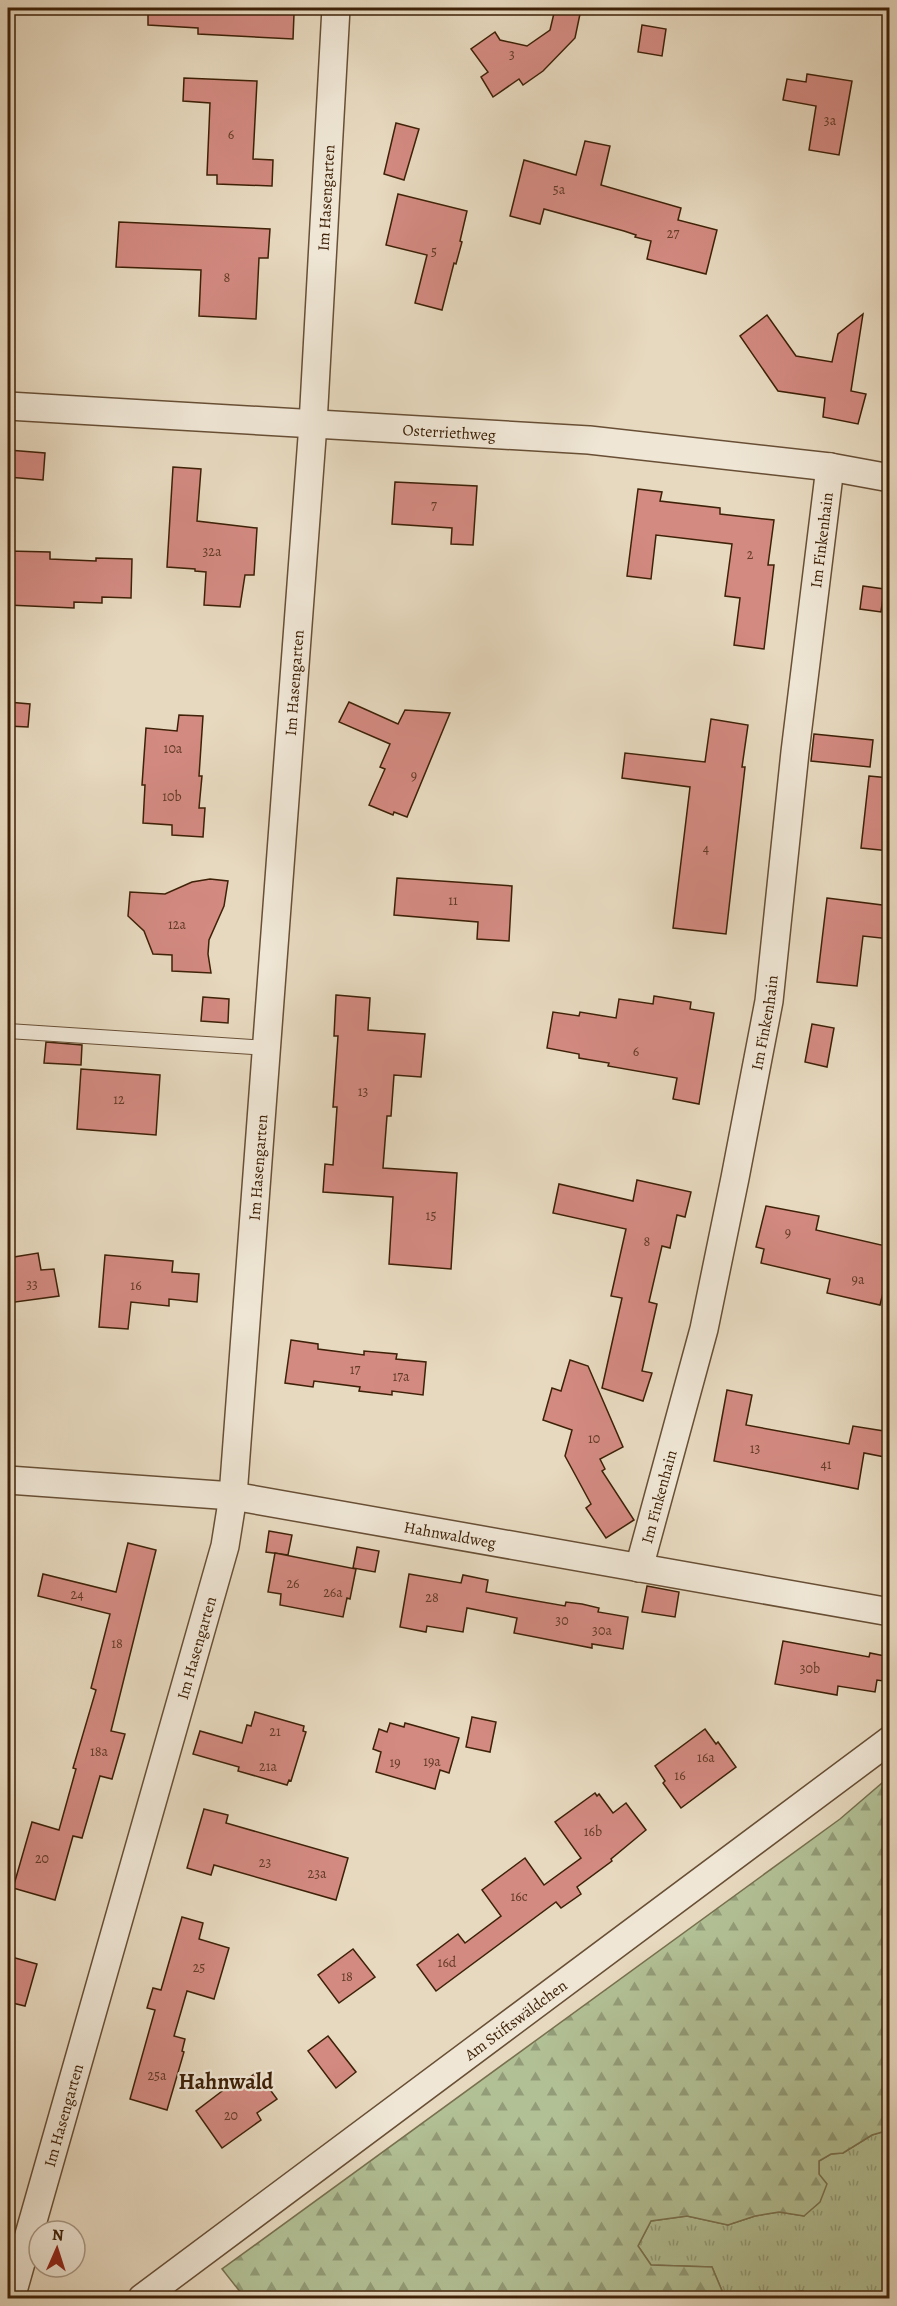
<svg xmlns="http://www.w3.org/2000/svg" width="897" height="2306" font-family="Alegreya,serif">
<style>
.grass{fill:url(#grass-tufts);stroke:#78704e;stroke-width:1.5}
.forest{fill:url(#forest-firs);stroke:#78704e;stroke-width:1.5}
.building{fill:#d38a81;stroke:#3e2107;stroke-width:1.5}
.lines{fill:none;stroke-linecap:round;stroke-linejoin:round}
.service-casing{stroke:#684f35;stroke-width:16}
.minor-casing{stroke:#684f35;stroke-width:30}
.service{stroke:#efe6d5;stroke-width:14}
.minor{stroke:#efe6d5;stroke-width:27}
.labels{text-anchor:middle;stroke-width:4.5;stroke-linejoin:round;paint-order:stroke}
.number-label{font-size:14px;fill:#633b26}
.street-label{font-size:16px;fill:#3e2107;stroke:#efe6d5}
.district-label{font-size:22px;font-weight:bold;fill:#3e2107;stroke:#efe6d5}
</style>
<defs>
<pattern id="grass-tufts" width="24" height="20" patternUnits="userSpaceOnUse" patternTransform="scale(1.5)"><rect width="24" height="20" fill="#b2c095"/><path d="M3 7l-1-3M5 7V3M7 7l1-3M15 17l-1-3M17 17v-4M19 17l1-3" fill="none" stroke="#929c78"/></pattern>
<pattern id="forest-firs" width="22" height="20" patternUnits="userSpaceOnUse" patternTransform="scale(1.5)"><rect width="22" height="20" fill="#b2c095"/><path d="M5 1l3.5 6h-7zM16 11l3.5 6h-7z" fill="#929c78"/></pattern>
</defs>
<rect width="100%" height="100%" fill="#e7d9bf"/>
<filter id="stains"><feTurbulence type="fractalNoise" baseFrequency=".00333" numOctaves="4"/><feColorMatrix values="0 0 0 0 .2 0 0 0 0 .09 0 0 0 0 .02 0 0 0 .5 -.17"/></filter>
<radialGradient id="worn" r=".72"><stop offset=".6" stop-color="#630" stop-opacity="0"/><stop offset="1" stop-color="#630" stop-opacity=".3"/></radialGradient>
<polygon class="grass" points="889,2130 889,2298 807,2298 803,2291 725,2298 712,2267 651,2265 638,2246 651,2221 687,2216 728,2225 755,2216 779,2212 804,2216 819,2174 819,2161 831,2154 843,2153 872,2135"/>
<polygon class="forest" points="889,1777 889,2130 872,2135 843,2153 831,2154 819,2161 819,2174 827,2184 820,2202 804,2216 779,2212 755,2216 728,2225 687,2216 651,2221 638,2246 651,2265 712,2267 725,2298 803,2291 807,2298 245,2298 222,2269 840,1819"/>
<g class="building">
<polygon points="148,8 254,8 254,12 294,14 293,39 198,34 198,28 148,25"/>
<polygon points="555,9 580,14 575,38 543,71 523,85 519,79 493,97 481,77 488,72 471,49 495,32 500,40 527,46 550,30"/>
<polygon points="642,25 666,29 662,56 638,52"/>
<polygon points="807,74 852,81 839,155 809,150 816,106 783,100 787,79 806,82"/>
<polygon points="184,78 257,81 253,159 273,160 272,186 217,184 217,175 207,175 210,103 183,101"/>
<polygon points="396,123 419,129 404,180 384,174"/>
<polygon points="585,141 610,146 601,185 681,208 678,220 717,230 706,274 647,259 651,241 635,237 636,235 624,231 544,209 540,224 510,216 524,160 576,175"/>
<polygon points="398,194 467,211 460,241 462,242 456,264 454,263 442,310 415,303 427,255 386,245"/>
<polygon points="119,222 270,229 268,258 259,258 256,319 199,316 201,270 116,267"/>
<polygon points="863,314 851,391 866,394 858,424 823,417 825,398 778,391 740,336 767,315 796,356 832,362 838,334"/>
<polygon points="8,450 45,453 43,480 8,477"/>
<polygon points="173,467 201,469 197,521 257,528 254,575 245,575 240,607 204,605 206,572 195,571 195,569 167,567"/>
<polygon points="395,482 477,486 473,545 451,544 452,528 392,524"/>
<polygon points="638,489 662,492 660,501 720,508 720,514 774,520 768,565 774,565 764,649 734,645 740,598 725,596 732,544 656,535 651,579 627,576"/>
<polygon points="8,551 50,552 50,559 96,561 96,558 132,559 131,598 102,597 102,603 74,602 74,608 8,605"/>
<polygon points="863,586 884,589 881,612 860,609"/>
<polygon points="8,702 30,704 28,727 8,726"/>
<polygon points="349,702 398,724 405,710 450,713 407,817 394,812 393,815 369,805 385,769 380,767 390,744 339,722"/>
<polygon points="179,715 203,716 199,776 202,776 199,808 205,808 203,837 172,835 172,825 143,823 145,785 142,785 146,728 177,731"/>
<polygon points="711,719 748,725 742,767 745,767 726,934 673,928 690,787 622,778 625,753 705,762"/>
<polygon points="814,734 873,740 870,767 811,761"/>
<polygon points="869,776 890,778 890,851 861,848"/>
<polygon points="397,878 512,886 509,941 477,939 478,922 394,915"/>
<polygon points="210,879 228,881 224,906 209,940 208,954 211,973 172,971 172,955 153,954 144,931 128,916 130,892 165,894 192,882"/>
<polygon points="827,898 890,906 890,939 863,936 857,986 817,982"/>
<polygon points="336,995 370,998 368,1030 425,1034 421,1077 394,1075 391,1116 387,1116 383,1168 457,1173 451,1269 389,1264 393,1197 323,1192 325,1164 333,1165 337,1107 333,1107 338,1036 334,1036"/>
<polygon points="654,996 691,1002 690,1009 714,1013 699,1104 673,1099 677,1078 608,1066 609,1063 579,1058 579,1054 547,1048 553,1012 579,1016 580,1012 616,1018 619,999 653,1004"/>
<polygon points="203,997 229,999 228,1023 201,1021"/>
<polygon points="812,1024 834,1028 827,1067 805,1062"/>
<polygon points="46,1042 82,1045 81,1065 44,1063"/>
<polygon points="81,1069 160,1075 156,1135 77,1129"/>
<polygon points="637,1180 691,1192 685,1217 677,1215 670,1248 662,1246 649,1302 657,1304 642,1371 652,1373 643,1401 602,1388 622,1298 611,1296 626,1229 553,1213 559,1184 633,1201"/>
<polygon points="766,1206 819,1216 816,1230 890,1247 890,1265 880,1305 827,1293 830,1279 761,1263 764,1249 756,1247"/>
<polygon points="38,1253 41,1270 54,1269 59,1296 8,1303 8,1258"/>
<polygon points="105,1255 173,1261 172,1272 199,1274 197,1302 169,1299 169,1306 131,1302 128,1329 99,1327"/>
<polygon points="291,1340 318,1344 318,1349 364,1355 364,1351 397,1354 396,1359 426,1362 423,1395 392,1391 392,1395 359,1391 360,1387 314,1381 313,1387 285,1383"/>
<polygon points="570,1360 588,1366 623,1447 600,1459 605,1469 602,1471 634,1520 606,1538 586,1508 591,1504 565,1456 572,1430 543,1420 552,1388 561,1391"/>
<polygon points="727,1390 752,1395 746,1425 849,1444 853,1426 890,1432 890,1458 864,1453 858,1489 714,1461"/>
<polygon points="269,1531 292,1535 288,1555 266,1552"/>
<polygon points="128,1543 156,1550 111,1731 125,1734 112,1779 100,1776 82,1838 73,1836 55,1900 13,1888 32,1822 59,1830 76,1769 73,1768 96,1690 91,1688 110,1614 38,1596 43,1574 116,1592"/>
<polygon points="357,1547 379,1551 375,1572 353,1568"/>
<polygon points="275,1553 356,1569 350,1599 347,1598 343,1617 280,1605 281,1594 268,1592"/>
<polygon points="409,1574 461,1583 463,1575 488,1580 486,1592 565,1606 566,1602 582,1604 599,1608 598,1612 628,1617 623,1649 592,1644 592,1648 514,1633 517,1618 467,1608 463,1632 427,1626 426,1632 400,1627"/>
<polygon points="647,1586 679,1592 675,1617 642,1612"/>
<polygon points="783,1641 869,1657 870,1653 890,1657 890,1682 877,1680 875,1692 838,1686 837,1695 775,1684"/>
<polygon points="255,1712 304,1726 303,1731 306,1732 291,1781 289,1780 287,1785 238,1771 239,1767 193,1754 200,1731 242,1743 247,1725 251,1726"/>
<polygon points="472,1717 496,1722 490,1752 466,1747"/>
<polygon points="390,1723 404,1727 405,1723 459,1738 449,1773 440,1770 435,1789 376,1772 381,1752 373,1749 379,1729 387,1732"/>
<polygon points="705,1729 716,1744 718,1742 736,1767 681,1808 663,1783 665,1781 655,1766"/>
<polygon points="595,1793 597,1796 599,1794 613,1813 626,1803 646,1830 611,1859 612,1861 577,1887 581,1894 561,1908 556,1902 436,1991 417,1965 458,1934 465,1943 501,1916 482,1890 525,1858 544,1885 581,1858 555,1822"/>
<polygon points="204,1809 228,1815 226,1823 348,1858 336,1900 214,1865 211,1875 187,1868"/>
<polygon points="182,1917 203,1923 199,1939 229,1948 214,1999 187,1991 174,2036 185,2039 182,2051 184,2052 167,2110 130,2099 155,2010 147,2008 153,1988 161,1990"/>
<polygon points="353,1949 375,1977 339,2003 318,1975"/>
<polygon points="8,1956 37,1964 25,2006 8,2002"/>
<polygon points="328,2036 356,2072 336,2088 308,2051"/>
<polygon points="257,2072 277,2099 257,2113 261,2120 222,2148 196,2111 234,2082 237,2087"/>
</g>
<g class="lines">
<defs>
<polyline id="service" points="8,1031 267,1048"/>
<g id="minor">
<path id="s1" d="M8 406 589 440 830 467 890 478"/>
<path id="s2" d="M8 1480 233 1496 890 1612"/>
<path id="s3" d="M639 1568 704 1329 735 1178 769 1001 795 752 830 467"/>
<path id="s4" d="M11 2298 225 1546 233 1496 313 424 336 8"/>
<path id="s5" d="M142 2298 890 1740"/>
</g>
</defs>
<use href="#service" class="service-casing"/>
<use href="#minor" class="minor-casing"/>
<use href="#service" class="service"/>
<use href="#minor" class="minor"/>
</g>
<g class="labels">
<g class="number-label">
<text x="512" y="59">3</text>
<text x="830" y="125">3a</text>
<text x="231" y="139">6</text>
<text x="559" y="194">5a</text>
<text x="673" y="238">27</text>
<text x="434" y="256">5</text>
<text x="227" y="282">8</text>
<text x="434" y="510">7</text>
<text x="212" y="556">32a</text>
<text x="750" y="559">2</text>
<text x="173" y="753">10a</text>
<text x="414" y="780">9</text>
<text x="172" y="801">10b</text>
<text x="706" y="853">4</text>
<text x="453" y="905">11</text>
<text x="177" y="929">12a</text>
<text x="636" y="1056">6</text>
<text x="363" y="1096">13</text>
<text x="119" y="1104">12</text>
<text x="431" y="1220">15</text>
<text x="788" y="1237">9</text>
<text x="647" y="1246">8</text>
<text x="858" y="1284">9a</text>
<text x="32" y="1289">33</text>
<text x="136" y="1290">16</text>
<text x="355" y="1374">17</text>
<text x="401" y="1381">17a</text>
<text x="594" y="1443">10</text>
<text x="755" y="1453">13</text>
<text x="826" y="1469">41</text>
<text x="293" y="1588">26</text>
<text x="333" y="1597">26a</text>
<text x="77" y="1599">24</text>
<text x="432" y="1602">28</text>
<text x="562" y="1625">30</text>
<text x="602" y="1635">30a</text>
<text x="117" y="1648">18</text>
<text x="810" y="1673">30b</text>
<text x="275" y="1736">21</text>
<text x="99" y="1756">18a</text>
<text x="706" y="1762">16a</text>
<text x="432" y="1766">19a</text>
<text x="395" y="1767">19</text>
<text x="268" y="1771">21a</text>
<text x="680" y="1780">16</text>
<text x="593" y="1836">16b</text>
<text x="42" y="1863">20</text>
<text x="265" y="1867">23</text>
<text x="317" y="1878">23a</text>
<text x="519" y="1901">16c</text>
<text x="447" y="1967">16d</text>
<text x="199" y="1972">25</text>
<text x="347" y="1981">18</text>
<text x="157" y="2080">25a</text>
<text x="231" y="2120">20</text>
</g>
<g class="street-label">
<text dy="6" stroke="none"><textPath href="#s4" startOffset="2134">Im Hasengarten</textPath></text>
<text dy="6" stroke="none"><textPath href="#s1" startOffset="442">Osterriethweg</textPath></text>
<text dy="6" stroke="none"><textPath href="#s3" startOffset="1046">Im Finkenhain</textPath></text>
<text dy="6" stroke="none"><textPath href="#s4" startOffset="1648">Im Hasengarten</textPath></text>
<text dy="6" stroke="none"><textPath href="#s3" startOffset="560">Im Finkenhain</textPath></text>
<text dy="6" stroke="none"><textPath href="#s4" startOffset="1162">Im Hasengarten</textPath></text>
<text dy="6" stroke="none"><textPath href="#s3" startOffset="74">Im Finkenhain</textPath></text>
<text dy="6" stroke="none"><textPath href="#s2" startOffset="446">Hahnwaldweg</textPath></text>
<text dy="6" stroke="none"><textPath href="#s4" startOffset="676">Im Hasengarten</textPath></text>
<text dy="6" stroke="none"><textPath href="#s5" startOffset="466">Am Stiftswäldchen</textPath></text>
<text dy="6" stroke="none"><textPath href="#s4" startOffset="190">Im Hasengarten</textPath></text>
</g>
<g class="district-label">
<text x="226" y="2089">Hahnwald</text>
</g>
</g>
<rect width="897" height="2306" fill="none" stroke="#e7d9bf" stroke-width="30"/>
<rect x="9" y="9" width="879" height="2288" fill="none" stroke="#3e2107" stroke-width="3"/>
<rect x="15" y="15" width="867" height="2276" fill="none" stroke="#3e2107" stroke-width="1.5"/>
<g transform="translate(57 2249) rotate(3)"><circle r="28" fill="#efe6d5" stroke="#a89783" stroke-width="1.5"/>
<path d="M0-4.5L10 22L0 15L-10 22Z" fill="#8f2418"/>
<text y="-9" font-size="16" font-weight="bold" text-anchor="middle" fill="#3e2107">N</text>
</g>
<rect width="100%" height="100%" filter="url(#stains)"/>
<rect width="100%" height="100%" fill="url(#worn)"/>
</svg>
